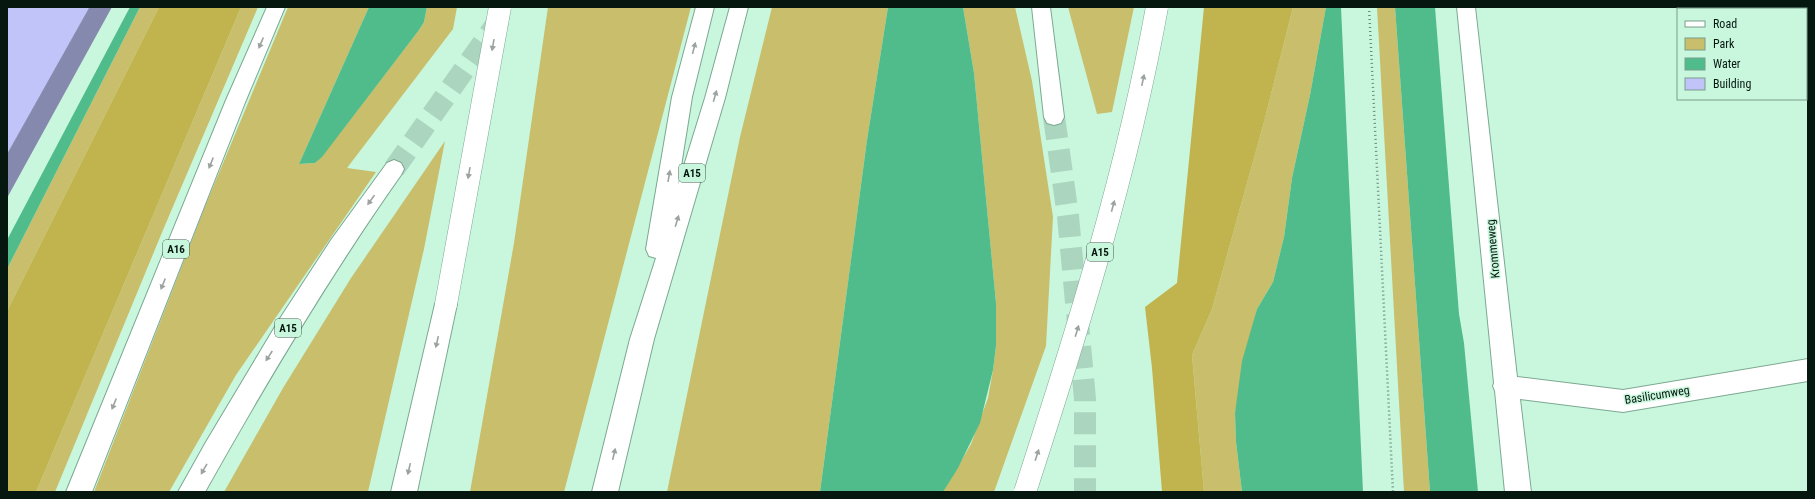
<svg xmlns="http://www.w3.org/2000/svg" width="1815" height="499" font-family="'Roboto Condensed',sans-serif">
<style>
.green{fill:#c9be6b}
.forest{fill:#c1b34d}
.water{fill:#50bc8c}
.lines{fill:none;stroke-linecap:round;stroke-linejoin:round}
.highway-tunnel{stroke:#acd5bf;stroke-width:22;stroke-dasharray:22 11;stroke-linecap:butt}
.street-casing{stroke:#7ca891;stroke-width:2}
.highway-casing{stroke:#7ca891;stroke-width:2}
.path{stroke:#6c8c7b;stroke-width:2.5;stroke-dasharray:1 3;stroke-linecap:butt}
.street{fill:#fff;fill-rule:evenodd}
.highway{fill:#fff;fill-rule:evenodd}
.highway-bridge-casing{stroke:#7ca891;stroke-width:23;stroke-linecap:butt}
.highway-bridge{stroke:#fff;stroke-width:22}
.shaded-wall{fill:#8689ae}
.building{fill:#c0c4f8;stroke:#8689ae}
.oneway{fill:#9ba29f}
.labels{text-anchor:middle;stroke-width:3;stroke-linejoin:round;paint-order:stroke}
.shield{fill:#c9f7de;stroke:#405a4d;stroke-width:1}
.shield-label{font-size:11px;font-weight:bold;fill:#06170f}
.street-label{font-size:12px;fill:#06170f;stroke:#c9f7de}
</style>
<rect width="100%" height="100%" fill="#c9f7de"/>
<g class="green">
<polygon points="140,7 159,7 7,311 7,269"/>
<polygon points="241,7 258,7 163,230 55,492 36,492"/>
<polygon points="288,7 369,7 299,164 315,163 322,156 419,30 424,22 427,7 457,7 453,29 347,168 376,172 236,375 169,492 94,492 206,204"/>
<polygon points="548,7 691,7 564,492 470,492 514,243"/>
<polygon points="772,7 888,7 867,140 820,492 667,492 740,137"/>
<polygon points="963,7 1015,7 1032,81 1053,217 1046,346 994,492 943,492 971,444 988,398 993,370 996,346 996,303 974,73"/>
<polygon points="1068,7 1134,7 1112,112 1097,114"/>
<polygon points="1293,7 1326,7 1310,95 1292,178 1284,237 1273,282 1257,309 1235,413 1236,442 1242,492 1204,492 1192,355 1212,309 1264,122"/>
<polygon points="1377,7 1395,7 1430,492 1404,492"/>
<polygon points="445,141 424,249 368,492 224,492 283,388 351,278"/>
</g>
<g class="forest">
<polygon points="159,7 241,7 36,492 7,492 7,311"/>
<polygon points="1204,7 1293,7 1264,122 1212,309 1192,355 1204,492 1162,492 1152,368 1145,307 1177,283"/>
</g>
<g class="water">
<polygon points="130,7 140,7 7,269 7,240"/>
<polygon points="369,7 427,7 424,22 419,30 322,157 315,163 299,164"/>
<polygon points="888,7 963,7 974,73 996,303 996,346 993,370 980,423 958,468 943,492 820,492 867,140"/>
<polygon points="1326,7 1341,7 1363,492 1242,492 1236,442 1235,413 1242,361 1257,309 1273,282 1284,237 1292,178 1310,95"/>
<polygon points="1395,7 1435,7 1459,314 1464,343 1478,492 1430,492"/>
</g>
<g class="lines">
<g class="highway-tunnel">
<polyline points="1054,117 1068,216 1085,399 1085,492"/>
<polyline points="394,169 500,19"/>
</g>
<defs>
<polygon id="street" points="1457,7 1475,7 1517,377 1623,390 1808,359 1808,381 1623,412 1520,399 1531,492 1505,492 1495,391 1493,386 1494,383"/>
<g id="highway">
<polygon points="267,7 285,7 246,100 92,492 66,492 226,100"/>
<polygon points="696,7 714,7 692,97 678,185 705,98 730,7 748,7 725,98 654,339 618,492 592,492 630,339 656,258 649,256 646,249 672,97"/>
<polygon points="1032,7 1050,7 1064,117 1061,123 1054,125 1047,123 1044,117"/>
<path d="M394 160 401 163 404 169 401 175C329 277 266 383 205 492H178L206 442 279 320 331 240 387 163Z"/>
<polygon points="446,294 454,297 457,304 417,492 391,492 435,304 438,297"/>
</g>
</defs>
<use href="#street" class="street-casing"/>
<use href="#highway" class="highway-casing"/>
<polyline class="path" points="1369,7 1393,492"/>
<use href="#street" class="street"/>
<use href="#highway" class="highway"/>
<defs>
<g id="highway-bridge">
<polyline points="446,304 500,7"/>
<path d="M1025 492C1077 332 1127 173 1157 7"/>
</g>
</defs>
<use href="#highway-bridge" class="highway-bridge-casing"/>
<use href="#highway-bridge" class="highway-bridge"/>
</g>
<polygon class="shaded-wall" points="90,7 112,7 7,198 7,155"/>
<polygon class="building" points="7,7 90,7 7,155"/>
<defs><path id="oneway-solid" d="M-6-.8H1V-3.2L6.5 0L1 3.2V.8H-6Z"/></defs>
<g class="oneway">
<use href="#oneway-solid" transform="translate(261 43) rotate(113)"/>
<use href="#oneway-solid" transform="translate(493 45) rotate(100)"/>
<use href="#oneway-solid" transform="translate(694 48) rotate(-76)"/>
<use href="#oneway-solid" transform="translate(1143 80) rotate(-78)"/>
<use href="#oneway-solid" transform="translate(715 96) rotate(-74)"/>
<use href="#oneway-solid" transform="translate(211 163) rotate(112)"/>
<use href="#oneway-solid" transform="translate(469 173) rotate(100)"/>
<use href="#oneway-solid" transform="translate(669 176) rotate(-80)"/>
<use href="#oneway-solid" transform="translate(371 200) rotate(126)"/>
<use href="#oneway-solid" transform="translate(1113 206) rotate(-75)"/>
<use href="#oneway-solid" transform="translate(677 221) rotate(-73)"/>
<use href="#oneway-solid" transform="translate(163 284) rotate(112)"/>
<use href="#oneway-solid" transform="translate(1077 331) rotate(-73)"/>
<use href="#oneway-solid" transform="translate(437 342) rotate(103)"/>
<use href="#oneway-solid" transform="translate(269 356) rotate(123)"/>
<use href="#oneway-solid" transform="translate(114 404) rotate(112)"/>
<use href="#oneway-solid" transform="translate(614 454) rotate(-77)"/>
<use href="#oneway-solid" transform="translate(1037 455) rotate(-72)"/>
<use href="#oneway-solid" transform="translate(204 469) rotate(120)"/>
<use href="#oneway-solid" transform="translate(409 469) rotate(103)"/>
</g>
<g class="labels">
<g class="shield">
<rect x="679" y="164" width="26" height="18" rx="3"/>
<rect x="163" y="240" width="26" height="18" rx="3"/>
<rect x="1087" y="243" width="26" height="18" rx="3"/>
<rect x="275" y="319" width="26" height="18" rx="3"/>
</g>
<g class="shield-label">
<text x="692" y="177">A15</text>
<text x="176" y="253">A16</text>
<text x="1100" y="256">A15</text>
<text x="288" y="332">A15</text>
</g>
<g class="street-label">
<text transform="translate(1493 249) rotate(-95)" y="4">Krommeweg</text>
<text transform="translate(1657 395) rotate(-9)" y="4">Basilicumweg</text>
</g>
</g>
<rect width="1815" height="499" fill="none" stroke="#06170f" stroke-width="16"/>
<rect x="1677" y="8" width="130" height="92" fill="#c9f7de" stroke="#7b9d8b"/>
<rect x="1685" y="21" width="20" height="6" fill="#ffffff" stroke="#7b9d8b"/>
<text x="1713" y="28" font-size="12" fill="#06170f">Road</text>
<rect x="1685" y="38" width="20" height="12" fill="#c9be6b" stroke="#7b9d8b"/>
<text x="1713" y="48" font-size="12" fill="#06170f">Park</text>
<rect x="1685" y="58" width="20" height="12" fill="#50bc8c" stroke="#7b9d8b"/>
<text x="1713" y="68" font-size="12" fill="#06170f">Water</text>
<rect x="1685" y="78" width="20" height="12" fill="#c0c4f8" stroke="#7b9d8b"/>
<text x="1713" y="88" font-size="12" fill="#06170f">Building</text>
</svg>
